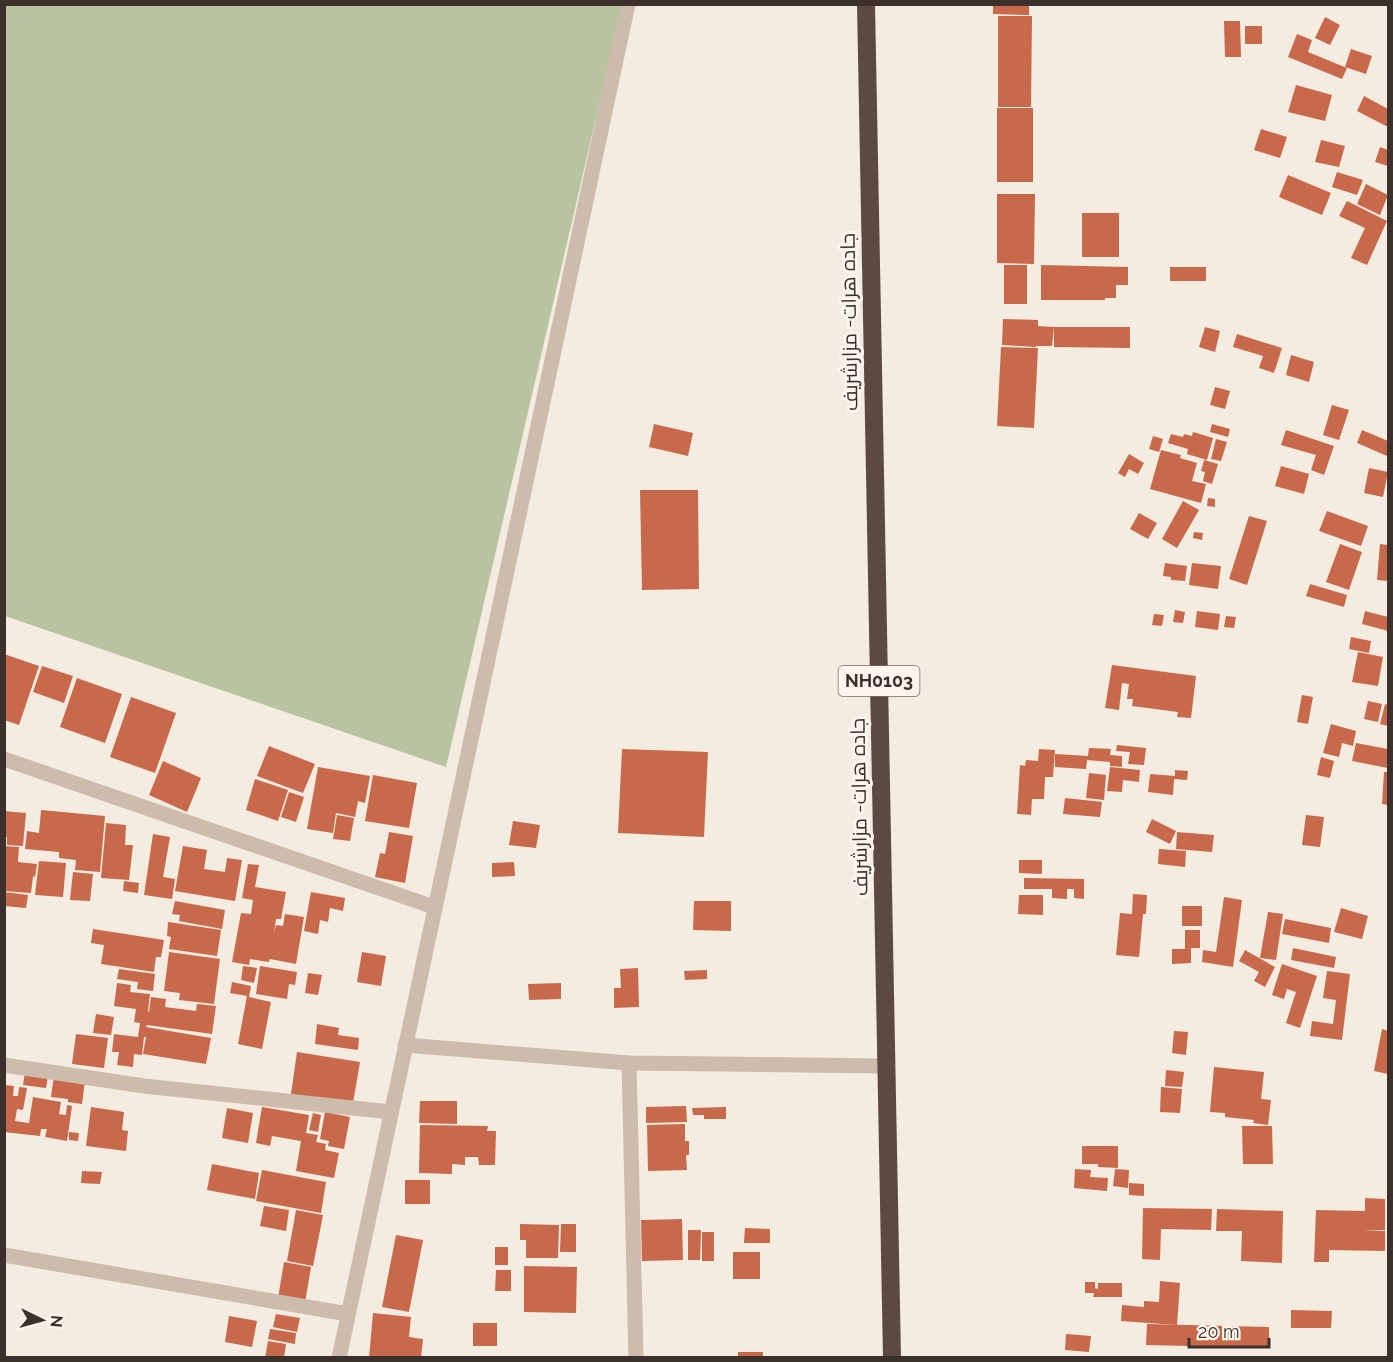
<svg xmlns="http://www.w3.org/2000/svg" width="1393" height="1362" font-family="Raleway,Cairo,sans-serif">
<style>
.green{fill:#b8c4a0}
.building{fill:#c8694b}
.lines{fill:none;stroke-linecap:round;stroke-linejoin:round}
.minor{stroke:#cdbbac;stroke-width:15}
.highway{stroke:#5c4a42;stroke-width:18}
.labels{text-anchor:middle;stroke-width:6;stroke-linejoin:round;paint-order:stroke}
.shield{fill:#fbf5ee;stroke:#756b66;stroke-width:1.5}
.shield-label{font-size:18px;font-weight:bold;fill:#3b302b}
.street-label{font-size:20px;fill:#3b302b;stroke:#fbf5ee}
</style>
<rect width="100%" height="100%" fill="#f4ebe1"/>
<polygon class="green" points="5,5 622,5 446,767 5,616"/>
<g class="building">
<polygon points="993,4 1029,4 1029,15 993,14"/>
<polygon points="998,16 1032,16 1031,107 998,107"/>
<polygon points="1325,17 1340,25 1330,45 1315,38"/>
<polygon points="1224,21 1240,21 1241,57 1225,57"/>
<rect x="1245" y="26" width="17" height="18"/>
<polygon points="1297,34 1312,40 1308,52 1347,68 1342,79 1288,57"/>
<polygon points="1351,49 1372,56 1366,74 1345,67"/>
<polygon points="1296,85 1332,95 1325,121 1288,112"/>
<polygon points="1364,96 1388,109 1388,127 1357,111"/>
<rect x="997" y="108" width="36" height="74"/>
<polygon points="1261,129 1287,137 1280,158 1254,150"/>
<polygon points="1321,140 1345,146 1339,167 1315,162"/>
<polygon points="1380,147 1388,150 1388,166 1375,162"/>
<polygon points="1337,172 1363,180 1357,195 1332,187"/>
<polygon points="1288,175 1331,193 1322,215 1279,197"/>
<polygon points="1366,184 1388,195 1380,215 1357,204"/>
<polygon points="997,194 1035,194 1034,264 997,263"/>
<polygon points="1347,201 1387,221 1367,265 1351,258 1365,228 1339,216"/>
<rect x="1082" y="213" width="37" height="44"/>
<rect x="1004" y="265" width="23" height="39"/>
<polygon points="1041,265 1128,267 1128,285 1116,285 1116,298 1105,298 1105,300 1041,300"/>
<rect x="1170" y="267" width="36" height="14"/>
<polygon points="1003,319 1038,320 1038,326 1054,327 1052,346 1036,346 1036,347 1002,345"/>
<polygon points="1054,327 1130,327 1130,348 1054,347"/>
<polygon points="1205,327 1220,331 1215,352 1199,347"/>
<polygon points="1237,334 1282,348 1274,373 1259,368 1263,356 1233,347"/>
<polygon points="1001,347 1038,348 1034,428 997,426"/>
<polygon points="1291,355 1314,362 1309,382 1286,375"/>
<polygon points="1215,387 1230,391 1225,409 1210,405"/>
<polygon points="1332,405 1349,410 1339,440 1323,435"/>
<polygon points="654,424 693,433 688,456 649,447"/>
<polygon points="1212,424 1230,429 1228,437 1210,432"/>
<polygon points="1286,430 1334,446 1324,475 1311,470 1316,455 1281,445"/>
<polygon points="1362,430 1388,441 1388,451 1387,456 1357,443"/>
<polygon points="1193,432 1213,438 1207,460 1187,454 1188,449 1168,443 1171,434 1183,437 1184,434 1192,436"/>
<polygon points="1153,436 1163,439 1159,452 1149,449"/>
<polygon points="1216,439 1227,442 1221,461 1211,459"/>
<polygon points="1161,450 1181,455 1180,458 1197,463 1192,481 1206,484 1201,503 1150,489"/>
<polygon points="1129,454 1144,463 1138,474 1129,469 1125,477 1118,473"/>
<polygon points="1204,460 1218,464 1212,484 1203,481 1205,472 1201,471"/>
<polygon points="1281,466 1309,474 1304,494 1275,486"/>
<polygon points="1369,468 1388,472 1383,497 1364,493"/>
<polygon points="640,490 698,490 699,589 642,590"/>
<polygon points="1208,498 1215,499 1215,507 1207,506"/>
<polygon points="1183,501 1199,510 1177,548 1162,539"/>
<polygon points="1327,511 1368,526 1361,546 1319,531"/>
<polygon points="1139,513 1157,523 1148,539 1130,529"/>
<polygon points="1249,516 1267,521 1247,585 1229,579"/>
<polygon points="1194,532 1203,533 1202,540 1193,538"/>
<polygon points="1340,544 1362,552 1349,590 1326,582"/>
<polygon points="1380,544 1388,545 1388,581 1377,580"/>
<polygon points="1165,563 1187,566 1185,581 1171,580 1171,577 1163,576"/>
<polygon points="1192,563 1221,566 1218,589 1189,585"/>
<polygon points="1310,584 1347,595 1344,607 1306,596"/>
<polygon points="1175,610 1185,612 1183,623 1173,622"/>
<polygon points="1197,611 1220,614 1218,630 1195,627"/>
<polygon points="1365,611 1388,617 1388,631 1362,624"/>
<polygon points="1154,614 1164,615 1162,626 1152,625"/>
<polygon points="1226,616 1236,617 1234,628 1224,627"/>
<polygon points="1351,637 1371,641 1369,653 1349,649"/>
<polygon points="1358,652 1383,657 1378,686 1352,682"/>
<polygon points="4,654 39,666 19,725 4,720"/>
<polygon points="1112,665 1196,676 1191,718 1177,717 1178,712 1132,706 1133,699 1127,699 1129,684 1122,683 1119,710 1105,708"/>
<polygon points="42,666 73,676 64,703 33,692"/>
<polygon points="77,678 122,694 105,743 60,727"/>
<polygon points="1302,695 1313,697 1308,724 1297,722"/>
<polygon points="131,697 176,713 155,773 110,757"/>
<polygon points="1368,701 1382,704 1378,722 1364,719"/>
<polygon points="1385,704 1388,705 1388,726 1380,724"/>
<polygon points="1331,724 1356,731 1353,746 1342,743 1339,757 1323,753"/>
<polygon points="1356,743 1388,749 1388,768 1352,761"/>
<polygon points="1117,745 1146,748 1144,765 1128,764 1130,752 1116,751"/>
<polygon points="269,746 315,764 303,793 257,776"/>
<polygon points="1089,748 1111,749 1110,755 1122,756 1122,767 1110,766 1110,762 1087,760 1086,769 1055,767 1055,754 1088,756"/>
<polygon points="622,749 708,752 704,837 618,833"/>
<polygon points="1039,749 1055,750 1053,777 1045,777 1044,799 1032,799 1031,815 1017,814 1020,765 1025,766 1026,760 1038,761"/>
<polygon points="1321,757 1334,761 1330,778 1317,775"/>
<polygon points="163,761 201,778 187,812 149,795"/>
<polygon points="318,767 370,776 365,803 358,801 355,817 336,813 333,833 307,829"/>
<polygon points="1110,767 1140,770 1139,782 1123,780 1122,792 1107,791"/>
<polygon points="1175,770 1188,771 1187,780 1174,779 1173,795 1148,792 1150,774 1175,776"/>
<polygon points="1384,772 1388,772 1388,805 1382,804"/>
<polygon points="1089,773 1106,775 1104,800 1086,798"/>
<polygon points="373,775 417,783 409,828 365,821"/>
<polygon points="255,779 288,790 278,821 246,810"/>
<polygon points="289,792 304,797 296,822 281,817"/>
<polygon points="1065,798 1102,802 1100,817 1063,814"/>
<polygon points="41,810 105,816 100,872 75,870 76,860 59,858 59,852 25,849 27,831 39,833"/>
<polygon points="4,811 26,813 23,846 7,845 7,837 4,836"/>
<polygon points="337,815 354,818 350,841 333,839"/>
<polygon points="1306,815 1324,817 1320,847 1302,845"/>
<polygon points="1152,819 1176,831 1170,844 1146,832"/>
<polygon points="513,821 540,825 536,848 509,845"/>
<polygon points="106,823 126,825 125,845 133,845 129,880 101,878"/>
<polygon points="389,832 413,836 405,883 375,877 380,853 385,854"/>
<polygon points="1177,832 1214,835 1212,852 1176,849"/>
<polygon points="153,834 170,837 163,877 175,879 172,899 144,895"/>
<polygon points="4,846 19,847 18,862 37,864 35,877 33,876 31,893 4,891"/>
<polygon points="183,846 207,850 204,869 225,872 227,858 242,860 235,901 175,891"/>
<polygon points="1159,849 1186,851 1185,867 1158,864"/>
<polygon points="1019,860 1042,860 1042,874 1019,873"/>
<polygon points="39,861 66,863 63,897 35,895"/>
<polygon points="514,862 515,876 492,877 492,863"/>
<polygon points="248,864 259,865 255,887 286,892 281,919 276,919 274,933 276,925 283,926 285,914 304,917 296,964 270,959 269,962 250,959 249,965 232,962 241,913 251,914 253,900 242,898"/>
<polygon points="73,872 93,874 90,901 70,900"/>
<polygon points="1024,878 1084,879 1084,899 1074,898 1074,889 1067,889 1067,899 1052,898 1052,889 1024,889"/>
<polygon points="124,881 139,883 138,893 123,891"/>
<polygon points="4,892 28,895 26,908 4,906"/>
<polygon points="311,892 345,898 343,911 330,908 328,922 320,920 318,934 304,931"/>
<polygon points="1133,894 1147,895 1146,914 1143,914 1139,957 1116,955 1120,913 1132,914"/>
<polygon points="1019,895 1043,895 1043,915 1018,914"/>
<polygon points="1224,897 1242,900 1233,967 1202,962 1203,950 1216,952"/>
<polygon points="175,901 225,910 222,929 179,921 180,915 172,914"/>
<polygon points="694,901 731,901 731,931 693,930"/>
<rect x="1182" y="906" width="20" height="20"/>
<polygon points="1341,908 1368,916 1362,939 1334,932"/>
<polygon points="1268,912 1283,914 1276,960 1260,958"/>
<polygon points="1285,919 1331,928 1329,943 1282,934"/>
<polygon points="168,922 221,930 217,956 169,949 171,937 167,936"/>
<polygon points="93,929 164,940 161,957 156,957 154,972 101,964 104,945 91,943"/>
<polygon points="1185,930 1200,930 1200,948 1191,948 1191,963 1172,964 1172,949 1185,949"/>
<polygon points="1293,948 1336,957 1334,968 1291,960"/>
<polygon points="1245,950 1275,967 1265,987 1254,981 1259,972 1239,961"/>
<polygon points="169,952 220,959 214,1004 179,1000 180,993 164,991"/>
<polygon points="362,952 386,956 381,986 357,982"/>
<polygon points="1282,964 1317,976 1300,1028 1286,1023 1296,992 1287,989 1284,999 1272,995"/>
<polygon points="243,966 257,968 254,983 241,980"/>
<polygon points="260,966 297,972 295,985 289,984 287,999 256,994"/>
<polygon points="638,968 639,1007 614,1008 614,988 621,988 620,969"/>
<polygon points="119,969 155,974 153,991 137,989 138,982 117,979"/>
<polygon points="707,970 707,979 685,980 684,971"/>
<polygon points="1327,971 1350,974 1342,1040 1310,1036 1312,1021 1333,1024 1336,1000 1323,998"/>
<polygon points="308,973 322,975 318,995 305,993"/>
<polygon points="232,982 251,986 249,997 271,1002 262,1049 238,1044 247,996 230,993"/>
<polygon points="117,983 131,985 130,992 150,994 148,1011 149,1012 151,997 166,999 165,1007 196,1011 197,1004 216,1006 212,1034 147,1025 146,1027 211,1038 206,1064 143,1054 146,1037 144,1037 142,1055 134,1054 133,1067 117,1065 119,1052 112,1052 114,1034 138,1037 140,1023 134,1022 136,1009 114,1006"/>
<polygon points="561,983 561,999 529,1000 528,984"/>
<polygon points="96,1014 114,1017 111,1035 93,1033"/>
<polygon points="317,1024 339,1028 338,1035 359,1038 358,1050 315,1044"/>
<polygon points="1382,1029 1388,1031 1388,1074 1374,1071"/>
<polygon points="1174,1031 1188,1032 1186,1055 1172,1053"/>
<polygon points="76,1034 108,1038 104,1068 72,1064"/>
<polygon points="297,1052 360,1062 353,1103 291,1094"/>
<polygon points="1214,1067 1264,1072 1261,1099 1271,1100 1268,1125 1253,1123 1254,1120 1225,1117 1225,1113 1210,1112"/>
<polygon points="1166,1070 1184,1072 1182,1087 1165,1086"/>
<polygon points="25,1072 48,1076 46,1088 23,1085"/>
<polygon points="54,1076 85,1081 82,1104 68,1102 68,1099 51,1097"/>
<polygon points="4,1085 14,1086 13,1096 18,1096 19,1087 27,1088 23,1110 17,1109 15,1121 29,1123 33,1097 61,1102 59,1114 66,1115 67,1105 72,1106 67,1141 45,1137 47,1129 41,1129 40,1136 4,1132"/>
<polygon points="1161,1087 1182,1089 1180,1113 1160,1112"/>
<polygon points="420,1101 457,1101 457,1124 419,1123"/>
<polygon points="686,1106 687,1122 646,1123 646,1107"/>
<polygon points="91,1107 124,1112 122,1130 128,1131 126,1151 86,1146"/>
<polygon points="262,1107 309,1115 306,1133 318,1135 316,1142 326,1144 325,1150 339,1153 334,1178 296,1171 301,1141 272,1136 270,1146 256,1143"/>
<polygon points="726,1107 726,1119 704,1119 704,1115 693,1115 692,1108"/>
<polygon points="227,1108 253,1113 248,1143 222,1138"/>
<polygon points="325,1112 350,1117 344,1149 328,1146 329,1141 320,1139"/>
<polygon points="313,1113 321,1115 318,1132 309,1130"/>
<polygon points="685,1124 685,1141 689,1141 689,1155 686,1155 687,1170 648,1171 647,1125"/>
<polygon points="420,1125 488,1126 487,1131 496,1131 495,1165 479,1165 478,1157 465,1157 465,1165 452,1164 452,1174 419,1173"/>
<polygon points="1242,1126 1272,1126 1273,1164 1243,1164"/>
<polygon points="69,1132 79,1133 78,1141 69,1140"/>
<polygon points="1082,1146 1118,1146 1118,1168 1098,1167 1098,1164 1082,1164"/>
<polygon points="212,1164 259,1173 255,1199 207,1190"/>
<polygon points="1075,1169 1091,1170 1090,1177 1108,1178 1107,1191 1074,1188"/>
<polygon points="1115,1169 1129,1170 1128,1188 1113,1186"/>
<polygon points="262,1170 326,1182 321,1213 256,1201"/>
<polygon points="82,1171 102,1172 100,1184 81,1183"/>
<rect x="405" y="1180" width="25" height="24"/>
<polygon points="1129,1183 1144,1184 1144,1196 1129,1195"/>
<polygon points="1365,1198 1385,1199 1385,1230 1362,1230 1385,1231 1385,1251 1329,1250 1329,1262 1314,1262 1316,1210 1365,1211"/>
<polygon points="264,1206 289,1210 286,1231 260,1226"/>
<polygon points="1143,1208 1212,1209 1211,1230 1161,1229 1160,1260 1142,1259"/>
<polygon points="1217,1209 1283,1211 1282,1263 1241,1261 1242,1231 1216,1231"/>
<polygon points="296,1210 323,1215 313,1266 287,1261"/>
<polygon points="682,1219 683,1260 642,1261 641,1220"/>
<polygon points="520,1224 559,1225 558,1258 526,1258 526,1240 520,1240"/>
<polygon points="561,1224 576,1224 576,1252 560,1252"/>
<polygon points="745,1228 770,1229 770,1243 744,1243"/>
<polygon points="688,1230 701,1230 700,1260 688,1260"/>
<rect x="702" y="1232" width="12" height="29"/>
<polygon points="396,1235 423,1240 409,1312 382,1307"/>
<rect x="495" y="1247" width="13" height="18"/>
<rect x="733" y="1252" width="27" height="27"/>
<polygon points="284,1262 311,1267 305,1303 278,1298"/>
<polygon points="524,1266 577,1267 576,1313 524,1312"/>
<polygon points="496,1270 511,1270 511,1291 495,1291"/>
<polygon points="1160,1281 1180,1283 1177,1325 1121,1321 1122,1305 1144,1307 1144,1301 1159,1302"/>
<polygon points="1085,1282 1095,1282 1095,1288 1098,1289 1098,1283 1122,1283 1122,1297 1093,1297 1094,1293 1085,1293"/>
<polygon points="1291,1310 1332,1311 1331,1328 1291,1328"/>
<polygon points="373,1313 411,1317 409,1337 423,1339 421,1358 369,1358"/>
<polygon points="276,1314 300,1318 297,1332 273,1327"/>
<polygon points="229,1316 257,1321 252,1347 225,1342"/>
<rect x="473" y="1323" width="24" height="23"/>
<polygon points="1147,1324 1269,1327 1269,1348 1146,1345"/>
<polygon points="270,1329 296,1333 295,1344 268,1339"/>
<polygon points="1066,1334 1091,1336 1089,1352 1065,1350"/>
<polygon points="268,1341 286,1344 284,1358 265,1358"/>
<rect x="738" y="1352" width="25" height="6"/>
</g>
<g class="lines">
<g class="minor">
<polyline points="4,759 434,907"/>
<polyline points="405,1045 629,1063 886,1066"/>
<polyline points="629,1063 636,1358"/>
<polyline points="4,1065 144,1086 391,1112"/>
<polyline points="4,1255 348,1314"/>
<polyline points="339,1358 628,4"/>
</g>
<polyline class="highway" points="866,4 892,1358"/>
</g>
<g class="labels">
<rect class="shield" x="838.5" y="666" width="81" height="30" rx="4.5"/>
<g class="shield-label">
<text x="879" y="687">NH0103</text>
</g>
<g class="street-label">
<text transform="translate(849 322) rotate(-91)" y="7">جاده هرات- مزارشریف</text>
<text transform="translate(859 807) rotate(-91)" y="7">جاده هرات- مزارشریف</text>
</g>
</g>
<rect width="1393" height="1362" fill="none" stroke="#3b302b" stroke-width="12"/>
<g transform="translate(42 1320) rotate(95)" stroke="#fbf5ee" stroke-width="4.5" paint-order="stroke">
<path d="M0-4.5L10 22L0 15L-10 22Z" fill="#3b302b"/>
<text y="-9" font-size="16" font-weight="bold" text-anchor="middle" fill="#3b302b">N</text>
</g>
<path d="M1189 1338v9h80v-9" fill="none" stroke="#3b302b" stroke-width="3"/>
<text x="1198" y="1338" font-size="18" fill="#3b302b" stroke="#fbf5ee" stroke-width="4.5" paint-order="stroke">20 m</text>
</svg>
